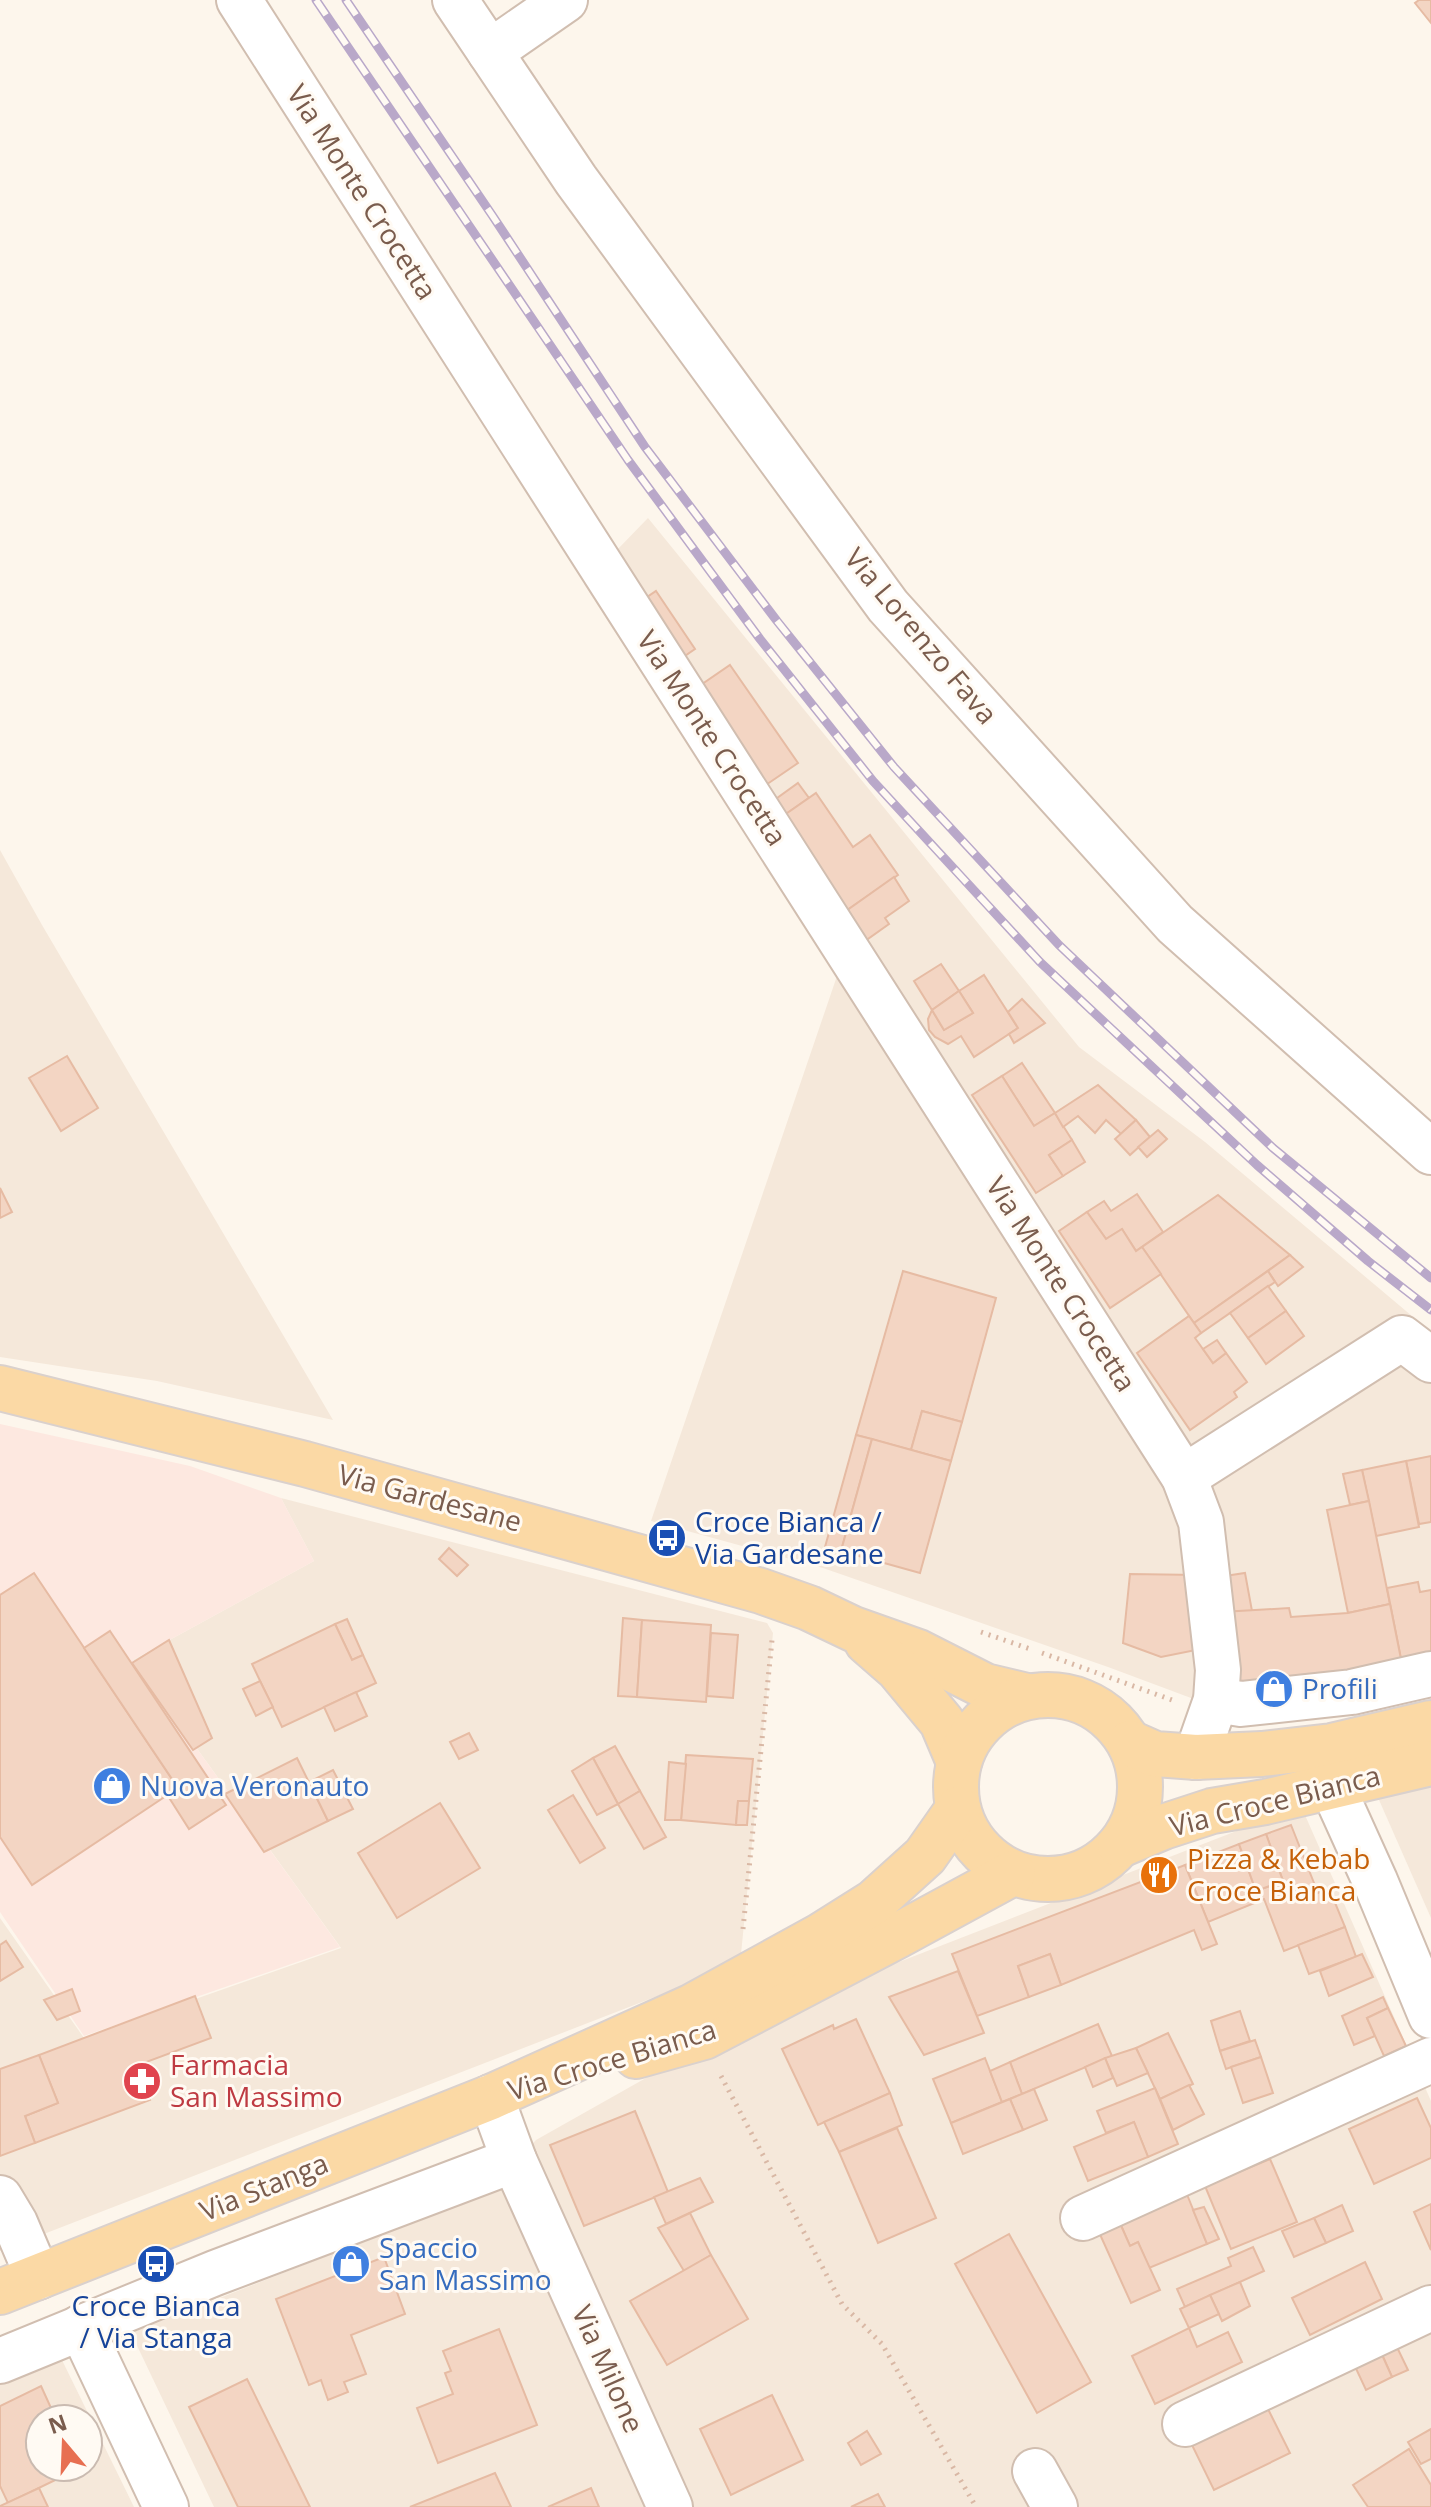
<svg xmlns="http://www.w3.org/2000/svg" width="1431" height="2507" font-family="'Open Sans',sans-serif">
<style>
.residential{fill:#f5e8da;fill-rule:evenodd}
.commercial{fill:#fde8e0}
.building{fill:#f3d5c3;stroke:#e6bba3;stroke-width:2}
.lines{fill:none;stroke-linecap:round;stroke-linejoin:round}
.minor-casing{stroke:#d1beb0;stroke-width:48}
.major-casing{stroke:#dad1cd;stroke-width:48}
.path{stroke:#d9b8a5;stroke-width:5;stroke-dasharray:2 6;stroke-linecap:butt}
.minor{stroke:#fff;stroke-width:44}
.major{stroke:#fbd9a5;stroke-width:44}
.rail-casing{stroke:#b9a8c9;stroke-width:9}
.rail{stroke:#fffaf3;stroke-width:6;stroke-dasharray:18;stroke-linecap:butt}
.labels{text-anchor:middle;stroke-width:6;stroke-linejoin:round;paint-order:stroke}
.street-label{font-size:28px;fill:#7a5c4d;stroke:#fffaf3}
.transit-label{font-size:28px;fill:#164399;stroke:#fffaf3;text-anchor:start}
.shop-label{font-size:28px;fill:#366cbe;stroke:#fffaf3;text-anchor:start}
.food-label{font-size:28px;fill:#c56008;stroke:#fffaf3;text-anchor:start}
.health-label{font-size:28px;fill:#be3a42;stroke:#fffaf3;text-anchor:start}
</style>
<rect width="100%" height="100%" fill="#fdf6ec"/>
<g class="residential">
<polygon points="648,518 1079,1047 1205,1142 1431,1332 1431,1685 1199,1701 1108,1667 823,1568 651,1521 837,976 584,584"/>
<polygon points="0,850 42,925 333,1420 157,1381 0,1357"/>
<polygon points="281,1498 767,1623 773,1633 740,1964 0,2251 0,1918 84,2038 341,1948 133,1660 314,1561"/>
<polygon points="1431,1772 1431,1918 1372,1784"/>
<polygon points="1301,1806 1431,2101 1431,2507 214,2507 131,2333 488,2192 536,2140 747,2021"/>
<path d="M59 2354 134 2507H0V2379ZM40 2419H88V2467H40Z"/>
</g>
<polygon class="commercial" points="0,1424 190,1466 281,1498 314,1561 133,1660 340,1947 84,2036 0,1912"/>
<g class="building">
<polygon points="1419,0 1431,0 1431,23 1415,3"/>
<polygon points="656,591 695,649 673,664 634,606"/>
<polygon points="730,665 798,763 760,789 692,691"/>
<polygon points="798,783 809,798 783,816 773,801"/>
<polygon points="816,793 853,847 870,835 898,875 843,913 783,816"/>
<polygon points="894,877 909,901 885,918 889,924 865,941 846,911"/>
<polygon points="941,964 959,991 932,1010 914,981"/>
<polygon points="984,975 1018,1028 974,1057 961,1036 948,1044 935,1037 929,1030 928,1019 932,1010 944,1030 973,1013 959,991"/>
<polygon points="959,991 973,1013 944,1030 932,1010"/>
<polygon points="1022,999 1045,1023 1014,1043 1009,1034 1018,1028 1008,1012"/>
<polygon points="67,1056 98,1108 61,1131 29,1078"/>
<polygon points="1022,1063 1055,1113 1034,1126 1002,1076"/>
<polygon points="1002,1076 1034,1126 1055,1113 1072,1140 1049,1155 1063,1176 1036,1193 972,1095"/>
<polygon points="1098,1085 1136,1120 1121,1134 1106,1120 1095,1133 1078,1116 1063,1127 1055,1113"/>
<polygon points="1136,1120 1150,1137 1130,1155 1115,1139"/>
<polygon points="1158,1130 1167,1139 1147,1157 1138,1147"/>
<polygon points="1072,1140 1085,1162 1063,1176 1049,1155"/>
<polygon points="0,1188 12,1212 0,1218"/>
<polygon points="1137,1194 1163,1232 1136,1251 1122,1229 1106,1239 1087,1212 1104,1201 1111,1211"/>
<polygon points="1218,1195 1290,1255 1194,1323 1142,1247"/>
<polygon points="1087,1212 1106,1239 1122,1229 1136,1251 1142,1247 1161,1274 1110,1308 1059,1231"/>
<polygon points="1290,1255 1303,1267 1278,1286 1268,1271"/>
<polygon points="903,1271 996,1298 962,1422 922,1411 911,1450 856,1435"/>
<polygon points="1268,1271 1275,1282 1201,1333 1194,1323"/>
<polygon points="1268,1286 1286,1311 1248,1338 1230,1313"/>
<polygon points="1286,1311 1304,1336 1266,1364 1248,1338"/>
<polygon points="1189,1316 1201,1333 1195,1338 1213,1363 1226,1353 1247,1382 1234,1392 1237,1397 1190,1430 1137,1353"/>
<polygon points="1217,1340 1226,1353 1213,1363 1203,1349"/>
<polygon points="922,1411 962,1422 951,1461 911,1450"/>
<polygon points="856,1435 872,1439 841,1551 825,1547"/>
<polygon points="872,1439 951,1461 920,1573 841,1551"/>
<polygon points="1431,1456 1431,1522 1419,1524 1406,1461"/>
<polygon points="1406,1461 1419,1527 1376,1536 1362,1470"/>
<polygon points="1362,1470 1369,1501 1350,1505 1343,1474"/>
<polygon points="1369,1501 1390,1604 1348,1613 1327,1510"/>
<polygon points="449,1548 468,1565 457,1576 439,1559"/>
<polygon points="34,1573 178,1788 32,1885 0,1837 0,1595"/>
<polygon points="1245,1573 1252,1611 1222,1612 1218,1577"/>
<polygon points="1130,1574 1198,1575 1206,1648 1161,1657 1123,1643"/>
<polygon points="1418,1582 1420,1592 1431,1590 1431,1663 1403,1669 1387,1588"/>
<polygon points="1390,1604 1403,1669 1230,1686 1222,1612 1289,1608 1291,1617 1348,1613"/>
<polygon points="623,1618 642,1620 637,1697 618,1696"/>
<polygon points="347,1619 363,1655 352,1660 335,1624"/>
<polygon points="642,1620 711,1625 706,1702 637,1697"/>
<polygon points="335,1624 352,1660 363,1655 376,1683 282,1727 252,1664"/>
<polygon points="110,1631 226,1805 189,1829 168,1796 178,1788 84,1648"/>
<polygon points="711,1633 738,1635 733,1698 707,1696"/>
<polygon points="169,1640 212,1738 193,1750 132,1663"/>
<polygon points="260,1681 273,1707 256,1716 243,1689"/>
<polygon points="356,1692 367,1716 335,1731 324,1707"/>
<polygon points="469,1733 478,1750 459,1759 450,1742"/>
<polygon points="615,1746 640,1791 618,1804 593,1758"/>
<polygon points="686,1755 753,1759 749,1801 738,1801 736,1825 681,1820"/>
<polygon points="297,1758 328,1821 264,1852 225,1794"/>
<polygon points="593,1758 618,1804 597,1815 572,1771"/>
<polygon points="669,1762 686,1764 681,1820 665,1820"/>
<polygon points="333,1770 353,1809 328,1821 309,1782"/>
<polygon points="640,1791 666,1837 644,1849 618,1804"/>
<polygon points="573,1795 605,1848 580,1863 548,1810"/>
<polygon points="738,1801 749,1801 747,1825 736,1825"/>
<polygon points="440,1803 480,1868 397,1918 358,1853"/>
<polygon points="1291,1825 1318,1893 1329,1888 1345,1927 1284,1951 1264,1899 1208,1922 1185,1865 1239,1844 1256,1891 1283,1881 1266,1834"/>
<polygon points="1266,1834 1283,1881 1256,1891 1239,1844"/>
<polygon points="1185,1865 1217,1944 1202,1950 1194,1930 1061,1985 1050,1954 1018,1966 1029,1997 977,2016 952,1954"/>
<polygon points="1345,1927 1356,1957 1309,1974 1298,1945"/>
<polygon points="6,1941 23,1967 0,1981 0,1945"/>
<polygon points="1050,1954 1061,1985 1029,1997 1018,1966"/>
<polygon points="1362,1954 1373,1977 1329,1996 1320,1971"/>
<polygon points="958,1971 984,2033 924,2055 889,1997"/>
<polygon points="72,1989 80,2011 57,2020 44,2000"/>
<polygon points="195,1996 211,2038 138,2065 150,2100 35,2143 25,2116 58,2103 39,2055"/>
<polygon points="1383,1997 1388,2008 1367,2018 1375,2036 1354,2045 1342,2016"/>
<polygon points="1388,2008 1406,2046 1384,2056 1367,2018"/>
<polygon points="1240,2011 1250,2041 1220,2051 1211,2021"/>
<polygon points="856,2019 890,2093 818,2125 782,2049 833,2025 834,2029"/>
<polygon points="1098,2024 1112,2056 1022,2094 1010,2062"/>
<polygon points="1168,2033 1193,2084 1160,2099 1136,2048"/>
<polygon points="1255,2040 1261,2057 1226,2069 1220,2051"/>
<polygon points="1136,2048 1148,2073 1117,2086 1105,2058"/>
<polygon points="39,2055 58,2103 25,2116 35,2143 0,2156 0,2069"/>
<polygon points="1261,2057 1273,2093 1243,2103 1231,2067"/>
<polygon points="985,2058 1002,2102 951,2123 933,2079"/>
<polygon points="1105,2058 1113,2078 1093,2087 1085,2067"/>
<polygon points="1010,2062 1022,2094 1002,2102 990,2071"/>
<polygon points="1189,2085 1204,2114 1173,2130 1160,2099"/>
<polygon points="1155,2088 1178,2144 1148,2157 1134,2122 1106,2133 1097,2111"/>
<polygon points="1034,2089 1047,2120 1023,2130 1010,2099"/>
<polygon points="890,2093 902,2125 839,2152 824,2122"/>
<polygon points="1417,2098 1431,2128 1431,2158 1374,2184 1349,2129"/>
<polygon points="1010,2099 1023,2130 963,2154 951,2123"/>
<polygon points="635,2111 668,2192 584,2226 550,2145"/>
<polygon points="1134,2122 1148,2157 1088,2181 1074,2147"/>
<polygon points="897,2128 936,2218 878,2243 839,2152"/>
<polygon points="1270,2159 1297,2222 1231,2249 1205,2186"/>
<polygon points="700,2178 713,2202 666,2224 654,2197"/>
<polygon points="1186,2192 1207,2244 1149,2268 1138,2242 1130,2246 1119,2221"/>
<polygon points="1431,2204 1431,2250 1414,2212"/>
<polygon points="1342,2205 1353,2231 1326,2243 1314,2218"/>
<polygon points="1204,2207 1219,2239 1207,2244 1193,2210"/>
<polygon points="690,2213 711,2255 684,2271 658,2228"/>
<polygon points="1314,2218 1326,2243 1294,2257 1282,2231"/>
<polygon points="1119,2221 1130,2246 1138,2242 1160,2290 1131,2303 1098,2230"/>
<polygon points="1009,2234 1091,2382 1037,2413 955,2264"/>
<polygon points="1253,2247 1264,2271 1185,2307 1177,2289 1231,2266 1228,2258"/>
<polygon points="711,2255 748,2319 667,2365 630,2301"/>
<polygon points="384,2257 405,2314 351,2335 366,2374 344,2382 348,2392 328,2400 321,2380 309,2385 276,2299"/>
<polygon points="1365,2262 1382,2299 1310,2335 1292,2298"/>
<polygon points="1240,2282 1250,2306 1222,2321 1210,2295"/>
<polygon points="1210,2295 1219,2314 1189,2328 1180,2309"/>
<polygon points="1189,2328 1197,2347 1228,2332 1242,2362 1155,2404 1132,2356"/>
<polygon points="499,2329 537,2425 438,2463 417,2408 453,2394 445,2373 451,2371 443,2351"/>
<polygon points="1394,2341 1408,2370 1392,2377 1379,2348"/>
<polygon points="1379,2348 1392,2377 1366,2390 1352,2360"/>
<polygon points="247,2379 310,2507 238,2507 189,2407"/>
<polygon points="41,2386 56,2419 40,2419 40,2467 80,2468 8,2503 0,2486 0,2406"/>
<polygon points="772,2395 803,2460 731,2495 700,2429"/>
<polygon points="1266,2405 1290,2453 1214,2490 1191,2443"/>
<polygon points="1431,2429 1431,2459 1421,2464 1408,2442"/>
<polygon points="867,2431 881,2454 861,2465 848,2443"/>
<polygon points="1409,2449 1431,2485 1431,2507 1368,2507 1353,2485"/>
<polygon points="495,2473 511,2507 410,2507"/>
<polygon points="39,2488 48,2507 0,2507 0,2506"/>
<polygon points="591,2488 599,2507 548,2507"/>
<polygon points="878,2494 885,2507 851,2507"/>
</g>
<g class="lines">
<defs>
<g id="minor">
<polyline points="239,0 1184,1477 1201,1522 1218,1670 1216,1700 1196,1757"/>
<polyline points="455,0 576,180 888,606 1175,924 1431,1152"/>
<polyline points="490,52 565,0"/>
<polyline points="1184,1477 1402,1338 1431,1360"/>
<polyline points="1216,1700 1241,1704 1352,1692 1431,1674"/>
<polyline points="1332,1786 1375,1881 1431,2016"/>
<polyline points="491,2097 514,2160 670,2507"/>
<polyline points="0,2198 15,2223 38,2277"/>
<polyline points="1083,2218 1431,2060"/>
<polyline points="81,2327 166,2507"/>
<polyline points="0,2361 215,2273 514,2160"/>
<polyline points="1185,2424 1431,2308"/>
<polyline points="1035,2471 1055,2507"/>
</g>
<g id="major">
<polyline points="0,1388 305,1464 761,1591 809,1608 853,1629 918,1652 985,1686 1027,1696"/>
<polyline points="867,1642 898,1669 942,1722 959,1762"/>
<circle cx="1048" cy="1787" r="92"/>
<polyline points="1130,1743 1155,1754 1196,1757 1262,1754 1332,1746 1431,1723"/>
<polyline points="1120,1845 1163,1827 1212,1811 1265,1802 1431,1763"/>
<polyline points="636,2056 704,2037 897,1936 1013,1873"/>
<polyline points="0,2292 491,2097 691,2007 820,1936 874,1902 925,1856 958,1809"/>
</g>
</defs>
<use href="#minor" class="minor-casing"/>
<use href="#major" class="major-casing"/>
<g class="path">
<polyline points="981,1632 1033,1650"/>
<polyline points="1042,1653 1172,1700"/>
<polyline points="743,1929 772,1640"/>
<polyline points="721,2076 842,2304 882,2344 976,2507"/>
</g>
<use href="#minor" class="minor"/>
<use href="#major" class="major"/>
<defs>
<g id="rail">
<polyline points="316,0 628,460 760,639 873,781 1040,962 1257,1165 1368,1261 1431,1310"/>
<polyline points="346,0 492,215 645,447 777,621 894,767 1059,945 1273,1148 1431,1278"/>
</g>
</defs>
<use href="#rail" class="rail-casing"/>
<use href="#rail" class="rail"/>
</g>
<defs>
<symbol id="bus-disc" viewBox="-11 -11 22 22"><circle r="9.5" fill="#1a4fb4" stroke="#fffaf3"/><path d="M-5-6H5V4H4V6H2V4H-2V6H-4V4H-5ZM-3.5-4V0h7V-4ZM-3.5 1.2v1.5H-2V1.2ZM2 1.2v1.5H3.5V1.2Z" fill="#fff"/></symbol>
<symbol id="shop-disc" viewBox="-11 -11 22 22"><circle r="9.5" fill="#3f7fe0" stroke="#fffaf3"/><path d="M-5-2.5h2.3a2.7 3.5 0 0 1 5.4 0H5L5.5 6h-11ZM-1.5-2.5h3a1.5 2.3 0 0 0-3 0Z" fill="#fff"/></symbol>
<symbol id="restaurant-disc" viewBox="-11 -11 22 22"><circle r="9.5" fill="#e8710a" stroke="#fffaf3"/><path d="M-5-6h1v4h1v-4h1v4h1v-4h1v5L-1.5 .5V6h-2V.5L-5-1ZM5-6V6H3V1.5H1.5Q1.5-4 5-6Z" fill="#fff"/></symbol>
<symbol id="pharmacy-disc" viewBox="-11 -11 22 22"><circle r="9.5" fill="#e0444e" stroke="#fffaf3"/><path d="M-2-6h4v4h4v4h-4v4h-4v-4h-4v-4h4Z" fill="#fff"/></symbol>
</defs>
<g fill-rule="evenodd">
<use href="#bus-disc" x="645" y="1516" width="44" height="44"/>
<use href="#shop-disc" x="1252" y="1667" width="44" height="44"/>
<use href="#shop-disc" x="90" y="1764" width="44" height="44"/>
<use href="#restaurant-disc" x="1137" y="1853" width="44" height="44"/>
<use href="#pharmacy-disc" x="120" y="2059" width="44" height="44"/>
<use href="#bus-disc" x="134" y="2242" width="44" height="44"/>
<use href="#shop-disc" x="329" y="2242" width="44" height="44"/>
</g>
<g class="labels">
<g class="street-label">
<text transform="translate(362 192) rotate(57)" y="10">Via Monte Crocetta</text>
<text transform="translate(921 636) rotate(50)" y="10">Via Lorenzo Fava</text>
<text transform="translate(712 738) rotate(57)" y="10">Via Monte Crocetta</text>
<text transform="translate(1061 1284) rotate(57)" y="10">Via Monte Crocetta</text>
<text transform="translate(430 1498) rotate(15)" y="10">Via Gardesane</text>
<text transform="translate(1275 1801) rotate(-14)" y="10">Via Croce Bianca</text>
<text transform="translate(612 2060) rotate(-17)" y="10">Via Croce Bianca</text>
<text transform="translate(264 2187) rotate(-22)" y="10">Via Stanga</text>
<text transform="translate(608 2369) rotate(66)" y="10">Via Milone</text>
</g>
<g class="transit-label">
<text x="695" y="1532">Croce Bianca /<tspan x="695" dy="32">Via Gardesane</tspan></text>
<text x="156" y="2316" text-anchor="middle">Croce Bianca<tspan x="156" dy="32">/ Via Stanga</tspan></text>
</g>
<g class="shop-label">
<text x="1302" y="1699">Profili</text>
<text x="140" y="1796">Nuova Veronauto</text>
<text x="379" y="2258">Spaccio<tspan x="379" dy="32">San Massimo</tspan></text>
</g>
<g class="food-label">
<text x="1187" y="1869">Pizza &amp; Kebab<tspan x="1187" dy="32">Croce Bianca</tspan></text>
</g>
<g class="health-label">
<text x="170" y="2075">Farmacia<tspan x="170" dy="32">San Massimo</tspan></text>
</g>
</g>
<g transform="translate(64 2443) rotate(341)"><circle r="38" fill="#fffaf3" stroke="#cabbb1" stroke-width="2"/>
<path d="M0-6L14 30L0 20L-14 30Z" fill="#e76f51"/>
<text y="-12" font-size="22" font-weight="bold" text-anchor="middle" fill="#7a5c4d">N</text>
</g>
</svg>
